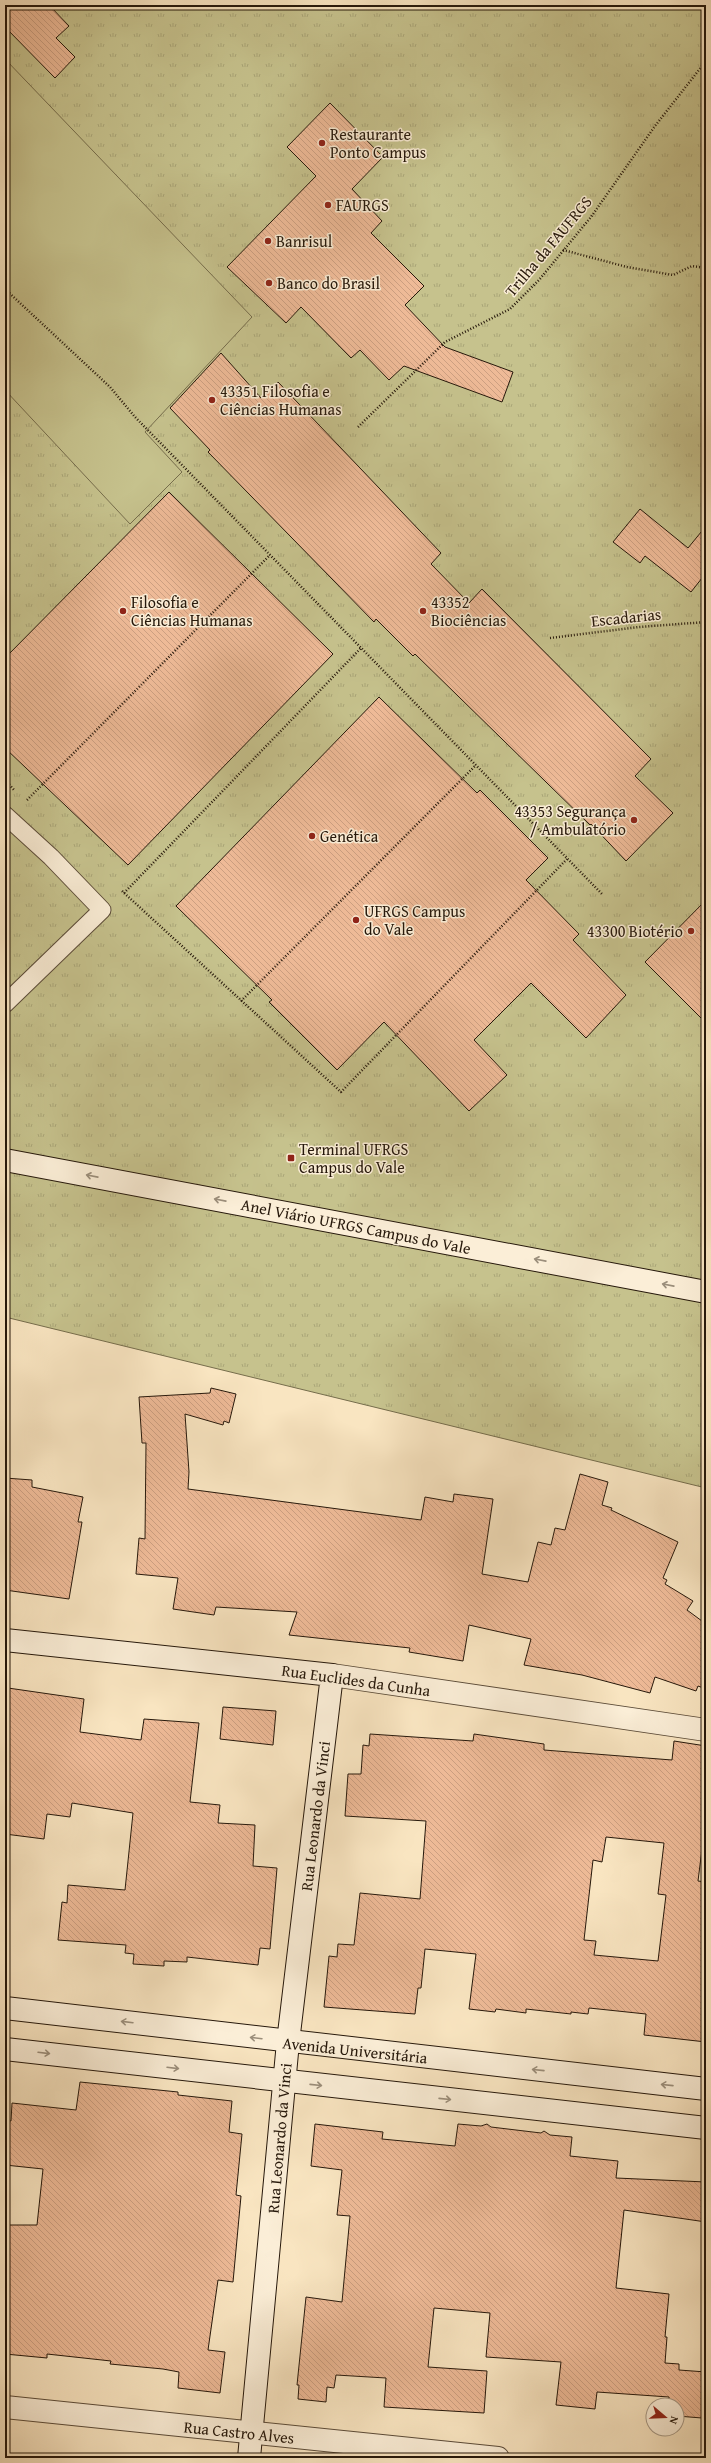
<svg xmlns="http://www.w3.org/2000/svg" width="711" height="2463" font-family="'Gentium Book Plus',serif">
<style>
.grass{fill:url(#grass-tufts);stroke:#766d4c}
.green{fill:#c6c28d;stroke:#766d4c}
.building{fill:url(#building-back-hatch);stroke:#26180b;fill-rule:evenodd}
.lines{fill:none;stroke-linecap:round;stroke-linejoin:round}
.lane-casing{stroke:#5b4b38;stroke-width:19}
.street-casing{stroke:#5b4b38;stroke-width:24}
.secondary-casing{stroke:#26180b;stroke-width:24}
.path{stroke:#26180b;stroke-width:2.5;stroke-dasharray:1 2;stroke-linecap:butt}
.lane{stroke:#fbeed7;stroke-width:17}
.street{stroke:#fbeed7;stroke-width:22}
.secondary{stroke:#fbeed7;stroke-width:22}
.oneway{stroke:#9b8e7b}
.poi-dot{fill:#8f2418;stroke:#fbeed7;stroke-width:1.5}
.labels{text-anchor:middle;stroke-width:3;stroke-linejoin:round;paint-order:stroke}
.poi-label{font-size:16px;fill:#26180b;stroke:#fbeed7;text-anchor:start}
.street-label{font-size:16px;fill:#26180b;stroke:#fbeed7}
</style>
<defs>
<pattern id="grass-tufts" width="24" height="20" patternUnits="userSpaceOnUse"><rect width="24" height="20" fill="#c6c28d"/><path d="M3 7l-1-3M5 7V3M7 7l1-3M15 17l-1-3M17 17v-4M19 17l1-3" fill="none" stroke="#aaa678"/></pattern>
<pattern id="building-back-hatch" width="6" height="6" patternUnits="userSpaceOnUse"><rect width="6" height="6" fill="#eeba97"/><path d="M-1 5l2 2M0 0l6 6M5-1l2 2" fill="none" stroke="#cc9f81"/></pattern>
</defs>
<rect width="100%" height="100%" fill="#f9e5c1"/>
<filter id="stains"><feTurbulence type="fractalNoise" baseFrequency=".005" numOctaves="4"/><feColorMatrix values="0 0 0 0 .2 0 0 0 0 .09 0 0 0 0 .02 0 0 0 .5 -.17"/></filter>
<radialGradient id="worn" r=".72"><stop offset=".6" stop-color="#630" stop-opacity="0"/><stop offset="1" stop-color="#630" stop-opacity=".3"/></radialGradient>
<polygon class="grass" points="5,5 706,5 706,1488 5,1317"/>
<polygon class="green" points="5,59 252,317 145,432 182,472 130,524 5,390"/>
<g class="building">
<polygon points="5,5 49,5 69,26 56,38 75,57 55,78 5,27"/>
<polygon points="330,103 383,157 352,189 382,221 371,233 424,286 405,305 445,347 513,372 502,402 404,366 389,380 360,350 351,358 301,307 286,323 227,267 316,176 287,147"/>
<polygon points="221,353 261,398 278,382 441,553 431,564 469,603 482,589 651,759 635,776 673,813 626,861 591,824 590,825 415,654 413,656 376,619 374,622 208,452 210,450 170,408"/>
<polygon points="169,492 333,654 128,865 5,748 5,658"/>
<polygon points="640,509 688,548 706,526 706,573 691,592 645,556 640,563 613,542"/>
<polygon points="379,697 477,793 480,790 548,858 526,880 579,934 573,940 626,995 586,1038 531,983 474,1040 507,1075 469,1111 384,1022 337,1070 269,1002 272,1000 176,906"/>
<polygon points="706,900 706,1023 645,962"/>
<polygon points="211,1388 236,1394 229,1423 224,1421 223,1425 185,1414 189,1472 188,1489 421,1520 425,1497 453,1502 454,1494 493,1499 482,1574 528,1582 538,1542 551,1545 555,1528 565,1530 580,1474 608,1482 602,1505 612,1508 611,1510 678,1542 663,1578 667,1580 665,1584 693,1601 687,1610 706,1624 706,1689 698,1686 696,1691 655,1677 650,1693 582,1675 524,1665 531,1639 469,1625 463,1661 409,1652 410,1648 289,1635 297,1612 216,1607 214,1615 173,1609 178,1578 136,1574 139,1538 145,1539 146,1443 142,1443 139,1397 210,1393"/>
<polygon points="5,1478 32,1480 32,1487 83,1497 78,1522 82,1522 69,1599 5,1590"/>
<polygon points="8,1688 84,1699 80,1732 141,1740 144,1719 199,1723 190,1802 220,1805 218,1823 255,1825 253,1866 277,1868 270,1949 260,1948 258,1965 187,1957 187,1962 164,1961 164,1966 133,1964 134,1954 125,1953 126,1945 58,1940 62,1902 67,1903 68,1885 125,1890 133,1813 72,1803 70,1817 47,1814 44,1839 5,1834 5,1708"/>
<polygon points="223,1707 276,1711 273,1745 220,1739"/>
<path d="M370 1734 473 1741 474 1734 544 1744V1750L672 1760 674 1741 706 1746V1833H704L698 1881 706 1882V2042L644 2035 646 2014 589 2008 588 2014 571 2012V2014L526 2009V2013L496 2009 495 2012 469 2009 476 1954 425 1949 421 1988H418L415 2014 324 2007 329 1956 337 1957 338 1944 354 1945 360 1893 420 1899 426 1821 345 1816 348 1774H361L363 1745 369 1746ZM606 1837 664 1843 658 1894 666 1895 658 1961 594 1955 596 1941 584 1940 593 1860 602 1862Z"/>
<polygon points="80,2082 178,2092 178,2095 232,2101 229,2132 242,2134 236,2195 241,2196 233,2282 218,2280 208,2350 225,2352 220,2393 178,2388 179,2372 163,2369 110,2364 111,2361 47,2354 47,2358 5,2354 5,2225 37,2225 43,2169 5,2165 5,2120 11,2121 12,2103 76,2110"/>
<polygon points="315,2124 383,2132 382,2139 455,2146 458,2124 481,2126 487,2124 491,2127 541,2133 544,2131 550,2135 572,2137 570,2156 618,2161 616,2178 706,2182 706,2222 624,2210 616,2288 669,2294 665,2337 667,2337 665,2363 679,2364 679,2370 706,2372 702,2418 677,2416 677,2405 669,2405 669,2397 597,2392 595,2409 556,2405 561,2362 486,2357 490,2313 434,2308 428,2367 487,2371 484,2413 384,2407 386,2378 336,2375 334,2388 327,2387 326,2402 298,2399 299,2385 297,2385 306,2297 342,2302 350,2216 337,2215 342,2170 311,2166"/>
</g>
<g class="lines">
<defs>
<polyline id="lane" points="5,815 51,857 102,910 5,1004"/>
<g id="street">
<polyline points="332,1675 706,1730"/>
<polyline points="5,2407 498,2458"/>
</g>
<g id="secondary">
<polyline points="5,1160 706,1292"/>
<polyline points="5,1640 332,1675 288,2042 249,2458"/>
<polyline points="5,2008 706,2089"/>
<polyline points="5,2049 706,2128"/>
</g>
</defs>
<use href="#lane" class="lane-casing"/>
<use href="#street" class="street-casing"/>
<use href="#secondary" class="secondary-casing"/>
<g class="path">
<polyline points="563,250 627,267 673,275 692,266 706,268"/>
<polyline points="5,289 110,387 135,417 603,895"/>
<polyline points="5,299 10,293"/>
<polyline points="358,427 445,342 510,309 539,280 591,217 655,126 706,61"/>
<polyline points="550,638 639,627 706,622"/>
<polyline points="5,780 15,791"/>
<polyline points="27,800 270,555"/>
<polyline points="122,891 341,1092 567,859"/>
<polyline points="124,893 361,648"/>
<polyline points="241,1001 476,765"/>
</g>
<use href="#lane" class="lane"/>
<use href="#street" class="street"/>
<use href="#secondary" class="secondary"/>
</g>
<defs><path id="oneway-shaft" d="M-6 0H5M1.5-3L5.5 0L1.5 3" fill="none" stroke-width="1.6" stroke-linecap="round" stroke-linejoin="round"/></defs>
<g class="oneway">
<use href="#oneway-shaft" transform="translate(92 1176) rotate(-169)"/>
<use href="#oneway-shaft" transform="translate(220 1200) rotate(-169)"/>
<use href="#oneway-shaft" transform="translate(540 1260) rotate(-169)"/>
<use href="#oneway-shaft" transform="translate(668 1285) rotate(-169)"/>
<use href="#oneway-shaft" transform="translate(127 2022) rotate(-173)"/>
<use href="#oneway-shaft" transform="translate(256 2038) rotate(-173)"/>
<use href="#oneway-shaft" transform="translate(44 2053) rotate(7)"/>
<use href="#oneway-shaft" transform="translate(173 2068) rotate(7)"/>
<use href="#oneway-shaft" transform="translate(538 2070) rotate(-174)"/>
<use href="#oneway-shaft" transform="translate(316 2085) rotate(6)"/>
<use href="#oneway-shaft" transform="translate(667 2085) rotate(-174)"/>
<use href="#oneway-shaft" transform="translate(445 2099) rotate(6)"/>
</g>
<g class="poi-dot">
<circle cx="322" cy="143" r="4"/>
<circle cx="328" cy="205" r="4"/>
<circle cx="268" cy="241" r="4"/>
<circle cx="269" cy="283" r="4"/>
<circle cx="212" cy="400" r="4"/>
<circle cx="123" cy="611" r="4"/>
<circle cx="423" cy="611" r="4"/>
<circle cx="634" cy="820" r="4"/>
<circle cx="312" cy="836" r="4"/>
<circle cx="356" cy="920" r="4"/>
<circle cx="691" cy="931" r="4"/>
<rect x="287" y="1154" width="8" height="8" rx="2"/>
</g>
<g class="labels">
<g class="poi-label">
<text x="330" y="140">Restaurante<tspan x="330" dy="18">Ponto Campus</tspan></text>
<text x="336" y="211">FAURGS</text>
<text x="276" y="247">Banrisul</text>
<text x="277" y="289">Banco do Brasil</text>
<text x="220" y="397">43351 Filosofia e<tspan x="220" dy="18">Ciências Humanas</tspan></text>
<text x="131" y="608">Filosofia e<tspan x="131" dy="18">Ciências Humanas</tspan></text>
<text x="431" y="608">43352<tspan x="431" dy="18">Biociências</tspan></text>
<text x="626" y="817" text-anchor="end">43353 Segurança<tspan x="626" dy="18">/ Ambulatório</tspan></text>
<text x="320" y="842">Genética</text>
<text x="364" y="917">UFRGS Campus<tspan x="364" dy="18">do Vale</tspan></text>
<text x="683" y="937" text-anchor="end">43300 Biotério</text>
<text x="299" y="1155">Terminal UFRGS<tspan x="299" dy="18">Campus do Vale</tspan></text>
</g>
<g class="street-label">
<text transform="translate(548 246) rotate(-50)" y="6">Trilha da FAUFRGS</text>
<text transform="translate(626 617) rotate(-6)" y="6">Escadarias</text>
<text transform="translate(356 1226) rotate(11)" y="6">Anel Viário UFRGS Campus do Vale</text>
<text transform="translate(356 1680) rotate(8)" y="6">Rua Euclides da Cunha</text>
<text transform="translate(315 1816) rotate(-83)" y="6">Rua Leonardo da Vinci</text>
<text transform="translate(355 2050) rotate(6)" y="6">Avenida Universitária</text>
<text transform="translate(279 2138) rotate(-85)" y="6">Rua Leonardo da Vinci</text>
<text transform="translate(239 2432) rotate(6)" y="6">Rua Castro Alves</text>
</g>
</g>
<rect width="711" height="2463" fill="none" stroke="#f9e5c1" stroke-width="20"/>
<rect x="6" y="6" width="699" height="2451" fill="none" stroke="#26180b" stroke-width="2"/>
<rect x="10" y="10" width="691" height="2443" fill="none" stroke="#26180b"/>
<g transform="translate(665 2417) rotate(109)"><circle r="19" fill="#fbeed7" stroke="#a69885"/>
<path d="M0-3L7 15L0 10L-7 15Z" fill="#8f2418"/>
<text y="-6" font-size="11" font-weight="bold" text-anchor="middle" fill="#26180b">N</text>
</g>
<rect width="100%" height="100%" filter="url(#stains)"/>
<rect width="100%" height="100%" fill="url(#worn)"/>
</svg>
